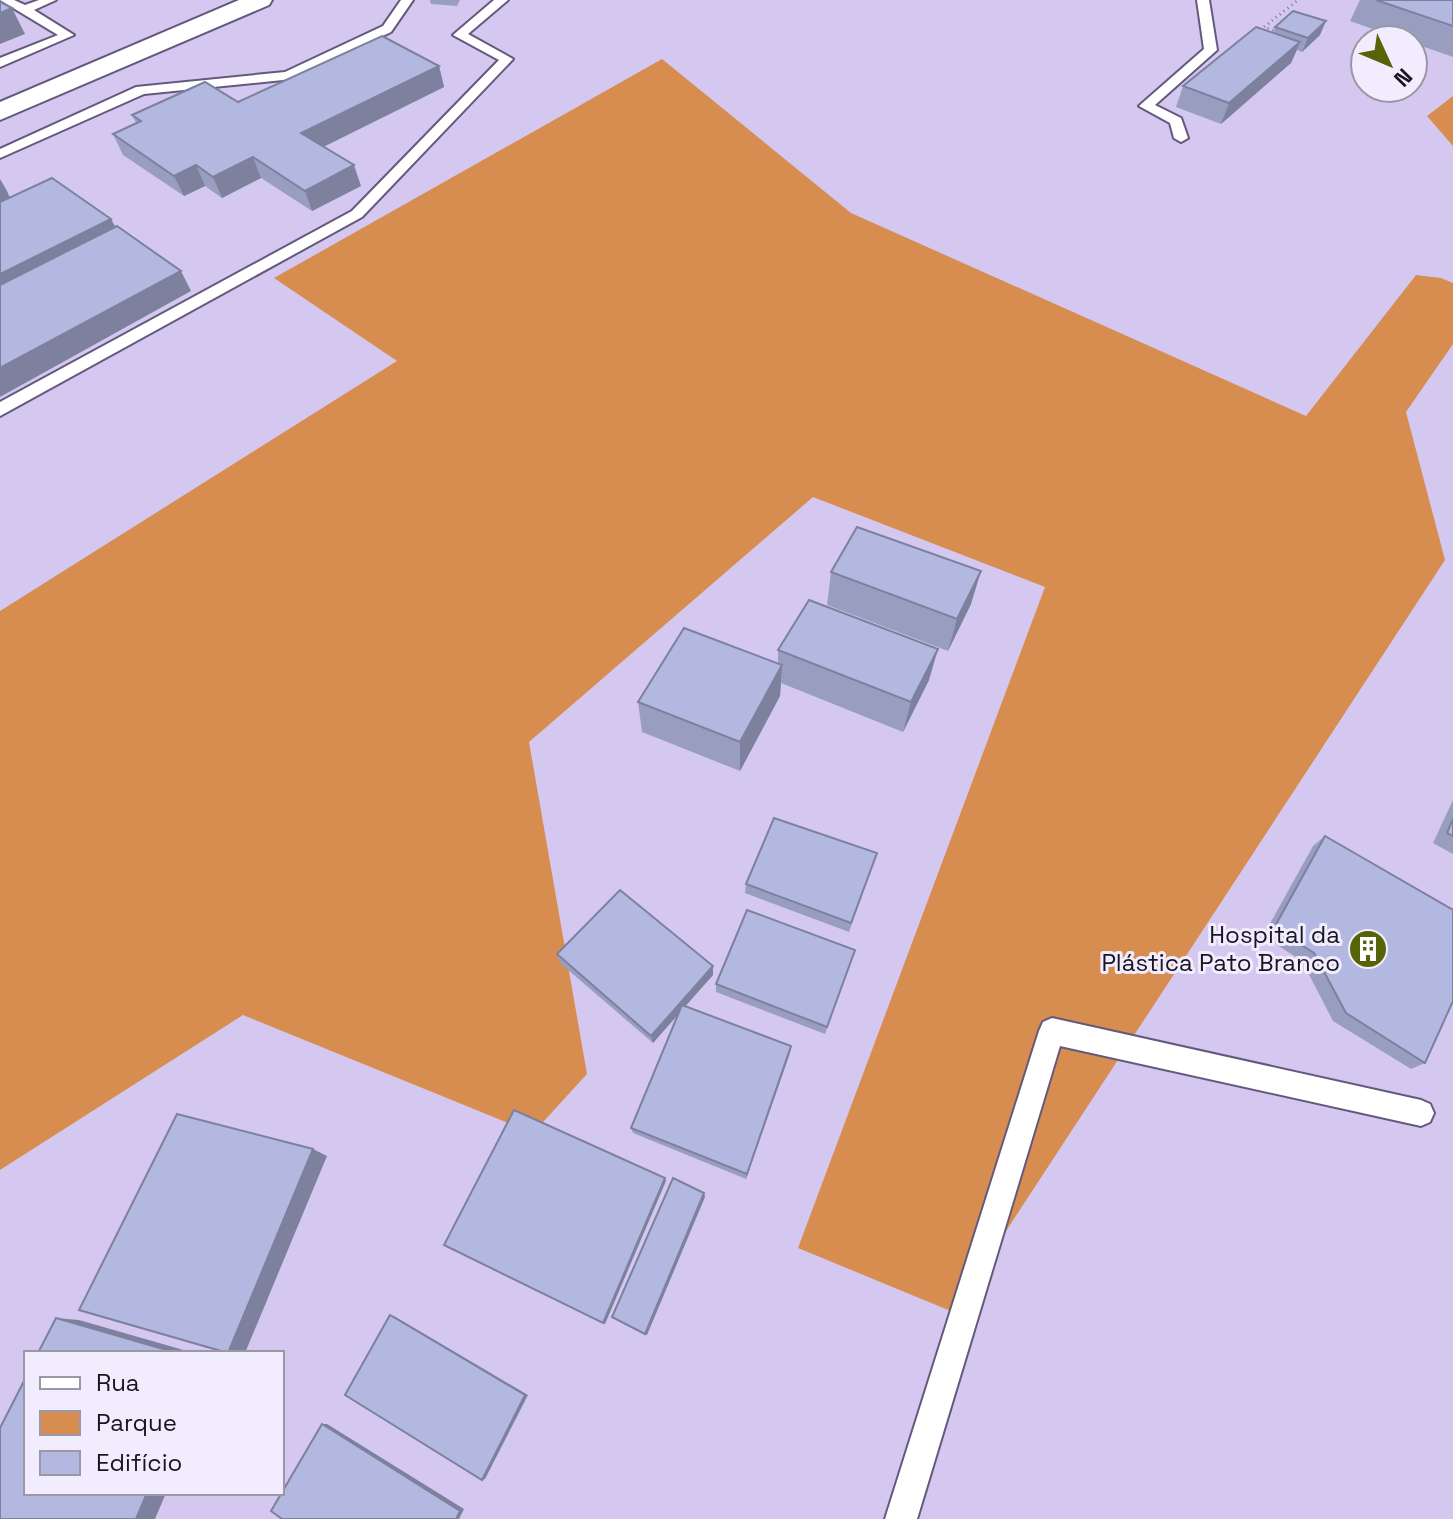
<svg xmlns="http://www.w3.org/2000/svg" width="1453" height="1519" font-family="'Space Grotesk',sans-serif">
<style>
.green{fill:#d88d50}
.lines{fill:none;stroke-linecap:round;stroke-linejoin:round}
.service-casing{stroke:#64597c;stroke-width:4}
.tertiary-casing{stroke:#64597c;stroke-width:4}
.path{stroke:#807794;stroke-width:3;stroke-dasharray:1 4;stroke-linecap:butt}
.service{fill:#fff;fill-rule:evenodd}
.tertiary{fill:#fff;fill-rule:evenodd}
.wall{fill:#999ec1}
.shaded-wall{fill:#7d819d}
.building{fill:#b2b8e0;stroke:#7d819d;stroke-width:2}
.labels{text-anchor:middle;stroke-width:6;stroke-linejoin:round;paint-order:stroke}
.poi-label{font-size:24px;fill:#191523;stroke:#f2edfe;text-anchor:end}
</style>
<rect width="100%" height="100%" fill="#d4c8f1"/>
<g class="green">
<polygon points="662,59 851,213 1306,416 1416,275 1441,278 1453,283 1453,344 1406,412 1445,560 953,1312 798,1248 1045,587 813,497 529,742 587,1074 533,1133 243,1015 0,1170 0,611 397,361 274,278"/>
<polygon points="1453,96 1453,146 1427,116"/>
</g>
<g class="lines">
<defs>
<g id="service">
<polygon points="0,0 14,0 25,5 39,0 56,0 34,10 74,35 0,67 0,58 58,35"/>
<polygon points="401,0 413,0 391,32 293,79 144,94 0,158 0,149 136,87 285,72 383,26"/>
<polygon points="494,0 508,0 468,34 513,59 362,217 0,416 0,402 352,211 499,60 453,35"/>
<polygon points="1197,0 1209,0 1217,50 1155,105 1181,118 1188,138 1181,142 1174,138 1170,123 1139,106 1204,49"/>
<polygon points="1052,1018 1421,1100 1430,1104 1434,1113 1430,1122 1421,1126 1060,1046 917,1519 885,1519 1039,1031 1043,1022"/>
</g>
<polygon id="tertiary" points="239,0 272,0 269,5 0,120 0,102"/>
</defs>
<use href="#service" class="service-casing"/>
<use href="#tertiary" class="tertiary-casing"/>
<polyline class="path" points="1278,32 1264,27 1298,0"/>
<use href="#service" class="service"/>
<use href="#tertiary" class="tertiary"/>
</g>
<g class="wall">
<polygon points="430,0 460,0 457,6 431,4"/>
<polygon points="1360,0 1453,0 1453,57 1413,43 1413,40 1404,40 1350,21"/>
<polygon points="1275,27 1320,35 1302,52 1297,50 1291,63 1221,124 1176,107 1183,86 1273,33"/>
<polygon points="439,66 444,87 323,147 361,186 312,211 261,178 222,198 205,186 184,196 123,155 113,134 136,123 132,115 238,102"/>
<polygon points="831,572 971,604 948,651 827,605"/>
<polygon points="778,650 929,680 903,732 781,683 780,696 740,771 642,732 638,702 778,663"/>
<polygon points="1453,800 1453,854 1433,843"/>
<polygon points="1325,836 1425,1063 1411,1069 1333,1021 1302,961 1263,936 1313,846"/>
<polygon points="877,853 849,932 745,893 746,884"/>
<polygon points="557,954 713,975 685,1006 791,1046 746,1179 633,1133 631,1128 677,1015 653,1043 560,963"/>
<polygon points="852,958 825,1034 716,992 716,984"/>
</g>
<g class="shaded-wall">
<polygon points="12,8 25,34 0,44 0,13"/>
<polygon points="1326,21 1320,35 1302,52 1308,38"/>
<polygon points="1300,42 1291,63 1221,124 1229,103"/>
<polygon points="439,66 444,87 309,154 301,133"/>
<polygon points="253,157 261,178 222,198 213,177"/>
<polygon points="196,165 205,186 184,196 174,176"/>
<polygon points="354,165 361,186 312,211 305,191"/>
<polygon points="0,179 7,191 10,198 0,215"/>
<polygon points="111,219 122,239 0,302 0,274"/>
<polygon points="181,271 191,291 0,397 0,368"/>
<polygon points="981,571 971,604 948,651 957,619"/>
<polygon points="938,649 929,680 903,732 911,702"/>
<polygon points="782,665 780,696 740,771 740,742"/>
<polygon points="713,966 713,975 653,1043 651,1036"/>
<polygon points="791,1046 790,1053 746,1179 747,1174"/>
<polygon points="313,1149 327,1156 245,1353 228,1353"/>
<polygon points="665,1178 666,1181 605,1324 603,1323"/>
<polygon points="704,1193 705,1197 647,1335 645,1334"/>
<polygon points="390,1315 394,1316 528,1395 485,1479 482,1480"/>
<polygon points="56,1318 79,1320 194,1353 177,1353"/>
<polygon points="322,1424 327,1424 464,1509 459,1519 456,1519"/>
<polygon points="147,1493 166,1493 155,1519 136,1519"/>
</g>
<g class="building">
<polygon points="1376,0 1453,0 1453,26"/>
<polygon points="0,2 12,8 0,13"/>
<polygon points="1293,11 1326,21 1308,38 1275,27"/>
<polygon points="1256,27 1300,42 1229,103 1183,86"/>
<polygon points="382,36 439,66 301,133 354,165 305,191 253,157 213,177 196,165 174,176 113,134 141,121 132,115 205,82 238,102"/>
<polygon points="52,178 111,219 0,274 0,202"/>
<polygon points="117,226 181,271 0,368 0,285"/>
<polygon points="857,527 981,571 957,619 831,572"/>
<polygon points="809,600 938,649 911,702 778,650"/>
<polygon points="684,628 782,665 740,742 638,702"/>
<polygon points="774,818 877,853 851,923 746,884"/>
<polygon points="1453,819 1453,836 1447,833"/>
<polygon points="1325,836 1453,910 1453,1001 1425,1063 1346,1013 1314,953 1274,928"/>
<polygon points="620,890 713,966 651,1036 557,954"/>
<polygon points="747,910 855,950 827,1027 716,984"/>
<polygon points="682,1005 791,1046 747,1174 631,1128"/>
<polygon points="514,1110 665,1178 603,1323 444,1245"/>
<polygon points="177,1114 313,1149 228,1353 79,1310"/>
<polygon points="673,1178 704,1193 645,1334 612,1317"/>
<polygon points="390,1315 525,1395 482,1480 345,1395"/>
<polygon points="56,1318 177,1353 38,1353"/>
<polygon points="26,1377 26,1493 147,1493 136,1519 0,1519 0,1428"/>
<polygon points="322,1424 460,1511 456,1519 282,1519 271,1511"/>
</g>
<defs>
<symbol id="building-disc" viewBox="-11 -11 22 22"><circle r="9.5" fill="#566306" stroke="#f2edfe"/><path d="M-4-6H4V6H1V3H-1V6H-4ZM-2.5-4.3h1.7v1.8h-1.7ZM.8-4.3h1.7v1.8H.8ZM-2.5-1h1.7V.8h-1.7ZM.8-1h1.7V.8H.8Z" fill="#fff"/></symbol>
</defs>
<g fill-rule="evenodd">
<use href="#building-disc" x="1346" y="927" width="44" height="44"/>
</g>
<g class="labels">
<g class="poi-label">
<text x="1340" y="943">Hospital da<tspan x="1340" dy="28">Plástica Pato Branco</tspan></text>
</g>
</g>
<rect x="24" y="1351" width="260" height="144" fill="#f2edfe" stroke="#9b97a6" stroke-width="2"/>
<rect x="40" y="1377" width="40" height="12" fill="#ffffff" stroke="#9b97a6" stroke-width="2"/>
<text x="96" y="1391" font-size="24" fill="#191523">Rua</text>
<rect x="40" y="1411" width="40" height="24" fill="#d88d50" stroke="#9b97a6" stroke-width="2"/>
<text x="96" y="1431" font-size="24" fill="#191523">Parque</text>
<rect x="40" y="1451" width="40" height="24" fill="#b2b8e0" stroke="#9b97a6" stroke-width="2"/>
<text x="96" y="1471" font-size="24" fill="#191523">Edifício</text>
<g transform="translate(1389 64) rotate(134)"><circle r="38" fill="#f2edfe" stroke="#9b97a6" stroke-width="2"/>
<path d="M0-6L14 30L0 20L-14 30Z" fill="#566306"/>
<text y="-12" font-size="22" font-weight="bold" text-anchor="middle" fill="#191523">N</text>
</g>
</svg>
